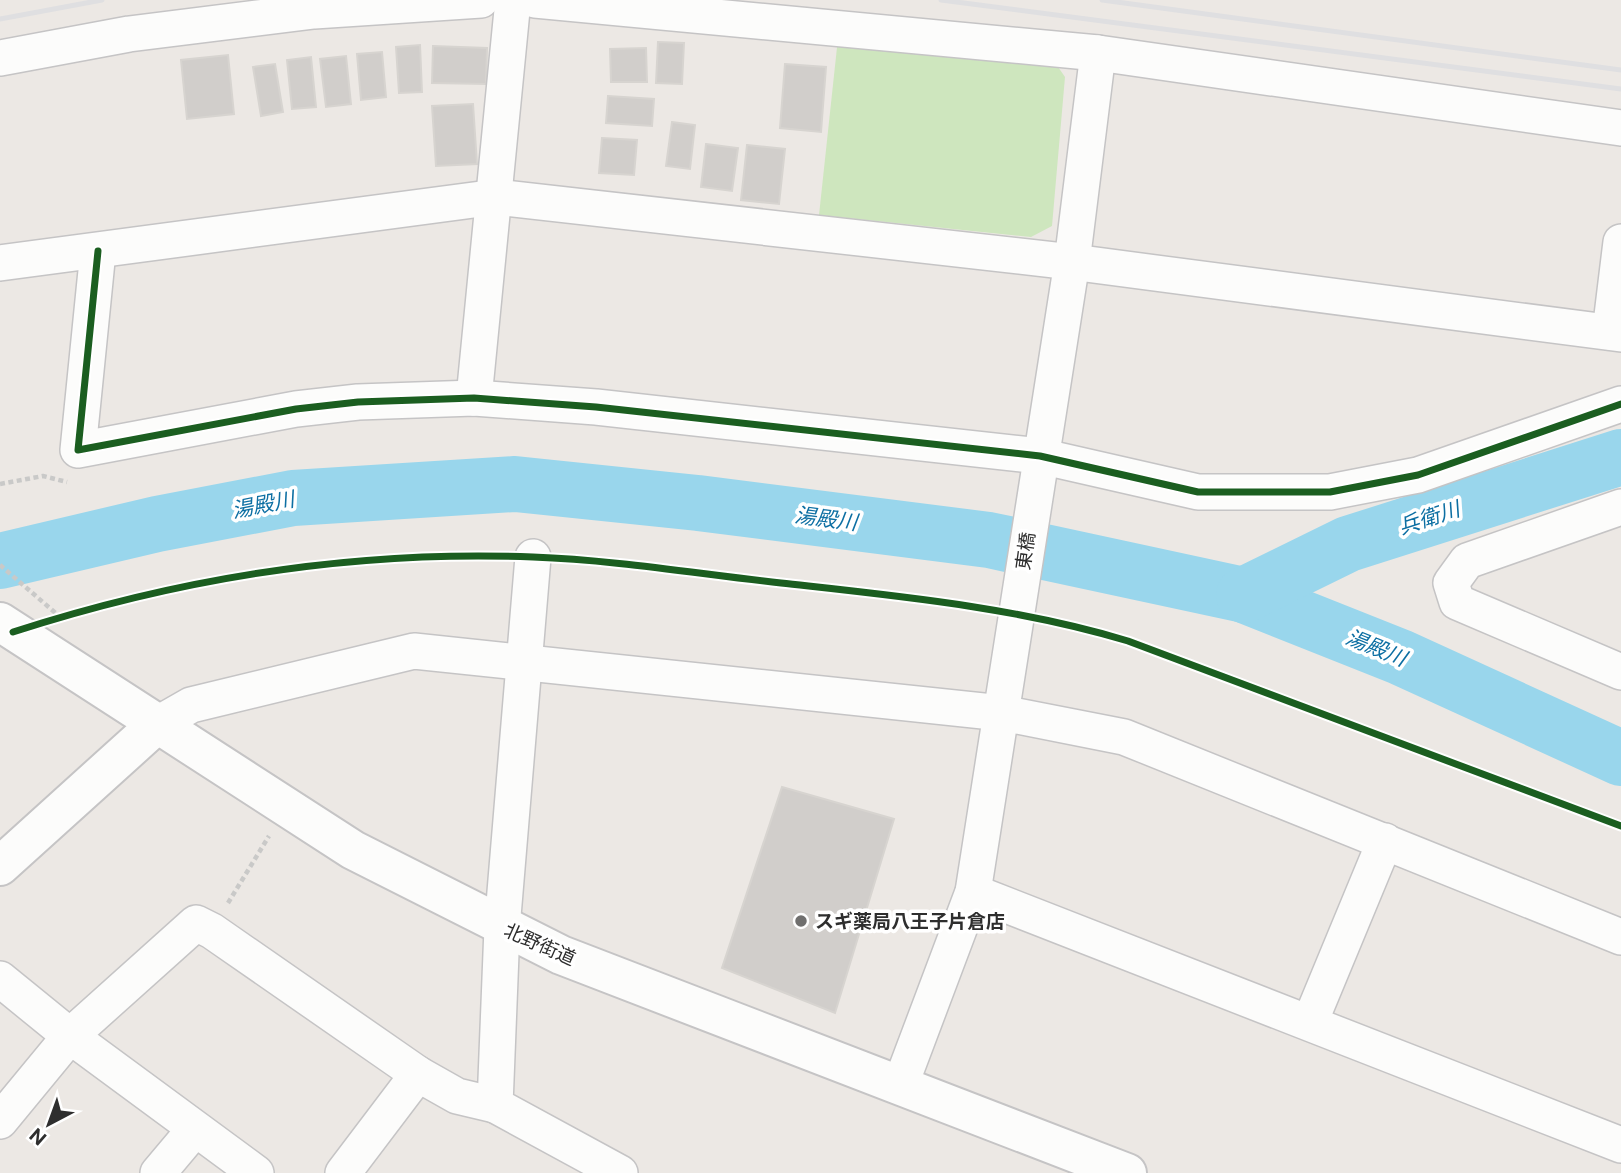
<svg xmlns="http://www.w3.org/2000/svg" width="1621" height="1173" font-family="'Public Sans','Noto Sans JP',sans-serif">
<style>
.green{fill:#cee6be}
.lines{fill:none;stroke-linecap:round;stroke-linejoin:round}
.river{stroke:#99d6ec;stroke-width:56}
.building{fill:#d1cecb;stroke:#d7d4d0;stroke-width:2}
.minor-casing{stroke:#c5c4c5;stroke-width:38}
.tertiary-casing{stroke:#c5c4c5;stroke-width:42}
.secondary-casing{stroke:#c5c4c5;stroke-width:42}
.path{stroke:#c9c9c8;stroke-width:4.5;stroke-dasharray:5 3.5;stroke-linecap:butt}
.minor{stroke:#fcfcfb;stroke-width:35}
.tertiary{stroke:#fcfcfb;stroke-width:38}
.secondary{stroke:#fcfcfb;stroke-width:38}
.rail{stroke:#dfdfe1;stroke-width:5}
.cycleway-casing{stroke:#fff;stroke-width:11}
.cycleway{stroke:#1b5e20;stroke-width:7}
.poi-dot{fill:#706f6e;stroke:#fff;stroke-width:2.5}
.labels{text-anchor:middle;stroke-width:7;stroke-linejoin:round;paint-order:stroke}
.street-label{font-size:19px;fill:#2e2e2e;stroke:#fff}
.poi-label{font-size:19px;font-weight:bold;fill:#2e2e2e;stroke:#fff;text-anchor:start}
.water-label{font-size:21px;font-style:italic;fill:#0d6fa3;stroke:#fff}
</style>
<rect width="100%" height="100%" fill="#ece8e4"/>
<polygon class="green" points="838,38 1056,64 1065,77 1052,226 1031,237 819,215"/>
<g class="lines">
<g class="river">
<polyline points="0,561 157,524 293,498 515,484 698,503 989,540 1244,595 1400,657 1621,758"/>
<polyline points="1244,595 1348,544 1621,457"/>
</g>
</g>
<g class="building">
<polygon points="658,42 684,43 682,84 656,83"/>
<polygon points="420,45 422,92 399,93 396,47"/>
<polygon points="433,46 487,48 486,84 432,83"/>
<polygon points="646,48 647,82 611,82 610,49"/>
<polygon points="382,52 386,97 361,100 357,54"/>
<polygon points="228,55 234,114 187,119 181,60"/>
<polygon points="346,56 351,104 326,107 320,59"/>
<polygon points="311,57 316,107 292,109 287,60"/>
<polygon points="275,64 283,112 261,116 253,67"/>
<polygon points="785,64 826,67 821,132 780,128"/>
<polygon points="608,96 654,99 652,126 606,123"/>
<polygon points="473,104 477,164 436,166 432,106"/>
<polygon points="672,122 695,125 690,169 666,166"/>
<polygon points="602,138 637,140 634,175 599,173"/>
<polygon points="706,144 738,148 732,191 701,187"/>
<polygon points="747,145 785,149 779,204 741,200"/>
<polygon points="782,787 894,819 835,1013 722,968"/>
</g>
<g class="lines">
<defs>
<g id="minor">
<polyline points="535,0 1098,53 1621,128"/>
<polyline points="0,58 129,34 314,11 481,0"/>
<polyline points="98,251 78,450 296,409 358,402 474,398 596,407 1040,456 1198,492 1330,492 1418,475 1621,404"/>
<polyline points="0,263 496,197 1072,262 1621,334"/>
<polyline points="1610,332 1621,242"/>
<polyline points="474,398 513,0"/>
<polyline points="1621,507 1467,561 1451,583 1457,602 1621,672"/>
<polyline points="533,557 502,928 495,1105 620,1173"/>
<polyline points="156,725 191,705 414,651 1002,713 1124,737 1621,937"/>
<polyline points="973,892 1621,1145"/>
<polyline points="0,979 70,1036 256,1173"/>
<polyline points="1310,1022 1385,841"/>
<polyline points="900,1086 973,892 1072,262 1098,53"/>
<polyline points="0,1121 70,1036 196,923 212,931 418,1074 457,1096 495,1105"/>
<polyline points="158,1173 195,1129"/>
<polyline points="343,1173 418,1074"/>
</g>
<polyline id="tertiary" points="0,866 156,725"/>
<polyline id="secondary" points="0,622 353,850 561,955 1127,1173"/>
</defs>
<use href="#minor" class="minor-casing"/>
<use href="#tertiary" class="tertiary-casing"/>
<use href="#secondary" class="secondary-casing"/>
<g class="path">
<polyline points="0,484 43,476 67,482"/>
<polyline points="0,565 59,616"/>
<polyline points="228,903 269,836"/>
</g>
<use href="#minor" class="minor"/>
<use href="#tertiary" class="tertiary"/>
<use href="#secondary" class="secondary"/>
<g class="rail">
<polyline points="941,0 1621,89"/>
<polyline points="1102,0 1621,70"/>
<polyline points="0,19 102,0"/>
</g>
<defs>
<g id="cycleway">
<polyline points="98,251 78,450 296,409 358,402 474,398 596,407 1040,456 1198,492 1330,492 1418,475 1621,404"/>
<path d="M13 632C180 578 357 550 533 557 616 560 699 574 781 583 898 596 1015 607 1128 641L1621 826"/>
</g>
</defs>
<use href="#cycleway" class="cycleway-casing"/>
<use href="#cycleway" class="cycleway"/>
</g>
<circle class="poi-dot" cx="801" cy="921" r="7"/>
<g class="labels">
<g class="street-label">
<text transform="translate(1025 551) rotate(-82)" y="7">東橋</text>
<text transform="translate(540 944) rotate(24)" y="7">北野街道</text>
</g>
<g class="poi-label">
<text x="815" y="928">スギ薬局八王子片倉店</text>
</g>
<g class="water-label">
<text transform="translate(263 505) rotate(-11)" y="7">湯殿川</text>
<text transform="translate(1429 518) rotate(-18)" y="7">兵衛川</text>
<text transform="translate(826 519) rotate(7)" y="7">湯殿川</text>
<text transform="translate(1376 648) rotate(22)" y="7">湯殿川</text>
</g>
</g>
<g transform="translate(49 1124) rotate(221)" stroke="#ffffff" stroke-width="5" paint-order="stroke">
<path d="M0-5L12 26L0 18L-12 26Z" fill="#2e2e2e"/>
<text y="-10" font-size="19" font-weight="bold" text-anchor="middle" fill="#2e2e2e">N</text>
</g>
</svg>
